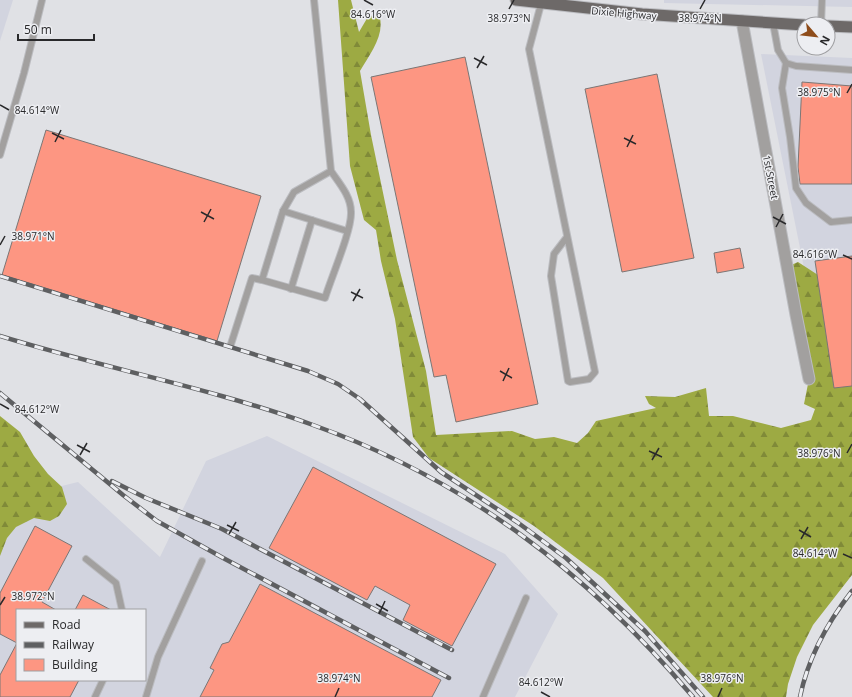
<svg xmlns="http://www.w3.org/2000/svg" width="852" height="697" font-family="'Open Sans',sans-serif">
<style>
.built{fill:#d2d4df;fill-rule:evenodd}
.forest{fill:url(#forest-firs)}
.building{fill:#fd9682;stroke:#7b7675}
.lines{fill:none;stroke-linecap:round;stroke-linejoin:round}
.service-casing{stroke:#bbbcc0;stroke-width:8}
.minor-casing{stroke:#bbbcc0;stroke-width:13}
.primary-casing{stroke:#bbbcc0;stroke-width:13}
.service{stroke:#a2a09f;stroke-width:6}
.minor{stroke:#a2a09f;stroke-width:11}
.primary{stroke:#6d6968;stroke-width:11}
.rail-casing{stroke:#5e5f61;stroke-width:4.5}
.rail{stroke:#edeef2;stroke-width:3;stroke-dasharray:9;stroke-linecap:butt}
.ticks{fill:none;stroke:#29292b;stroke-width:1.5}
.labels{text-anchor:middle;stroke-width:3;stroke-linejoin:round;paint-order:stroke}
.street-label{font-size:10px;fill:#29292b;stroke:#edeef2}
.ticks-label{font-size:10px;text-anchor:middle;fill:#29292b;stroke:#edeef2;stroke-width:3;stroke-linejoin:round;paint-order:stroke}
</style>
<defs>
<pattern id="forest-firs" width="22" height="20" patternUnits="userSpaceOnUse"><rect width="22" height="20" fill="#9daa43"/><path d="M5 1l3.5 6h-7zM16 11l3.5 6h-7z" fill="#808a38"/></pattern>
</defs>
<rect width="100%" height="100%" fill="#e0e1e5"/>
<g class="built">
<polygon points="0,0 13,0 0,41"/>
<polygon points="664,0 852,0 852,7 664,3"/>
<polygon points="761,54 852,58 852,401 832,407"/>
<path d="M267 436 505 554 558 614 515 697H0V549L21 496 78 482 160 557 206 461ZM17 610H145V680H17Z"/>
</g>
<g class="forest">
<path d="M338 0H351L359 32 369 15 380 18C384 37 369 55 360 71L371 135 397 260 426 371 436 435 512 431 535 439 554 437 577 443 588 433 596 421 656 408 649 404 645 396 675 397 706 388 709 416H733L781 428 811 420 815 409 804 404 809 379 787 267 798 262 818 275 852 386V575L813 625 797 657 788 684 786 697H713L603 578 534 526 429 458 413 437 395 319 381 261 376 230 364 220 350 166Z"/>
<polygon points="0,416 20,432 34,456 48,474 62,487 67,504 59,516 50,521 34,518 16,527 7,538 0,556"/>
</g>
<g class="building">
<polygon points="465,57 538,404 456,422 446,375 434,377 371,77"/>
<polygon points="657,74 694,258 622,272 585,89"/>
<polygon points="802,82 852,86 852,184 800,184 798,167"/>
<polygon points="46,130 261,196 217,341 2,275"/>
<polygon points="740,248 744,268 717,273 714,253"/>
<polygon points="852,256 852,386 834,388 815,261"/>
<polygon points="313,467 496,564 452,646 403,620 410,605 375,586 367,600 269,548"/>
<polygon points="35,526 72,546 42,602 56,610 17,610 17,680 79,680 70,697 0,697 0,675 17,643 0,634 0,593"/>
<polygon points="260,584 441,680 432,697 200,697 214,670 210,668 222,644 229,642"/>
<polygon points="83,595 111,610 75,610"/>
</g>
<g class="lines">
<defs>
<g id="service">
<path d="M314 0 331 171C339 183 351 196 351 212 352 230 331 278 325 298L262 280 283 211 294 192 331 171"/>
<polyline points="541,4 529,49 595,372 589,379 570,382 568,381 551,276 554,254 567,237"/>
<polyline points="773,23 778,50 786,63 796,66 852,70"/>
<polyline points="821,24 822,0"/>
<polyline points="786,63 782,88 790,137 796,188 806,203 831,222 852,220"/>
<polyline points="0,155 24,73 42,0"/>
<polyline points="283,211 347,231"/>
<polyline points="291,289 312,220"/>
<polyline points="231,344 252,278 262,280"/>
<polyline points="86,559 116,583 122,610"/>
<polyline points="95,697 103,680"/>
<polyline points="146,697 158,657 202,561"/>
<polyline points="483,697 526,598"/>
</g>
<polyline id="minor" points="742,21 796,315 809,379"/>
<g id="primary">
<polyline points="516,0 642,14 804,25"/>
<polyline points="828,26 852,27"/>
</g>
</defs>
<use href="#service" class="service-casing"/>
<use href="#minor" class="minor-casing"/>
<use href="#primary" class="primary-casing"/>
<use href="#service" class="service"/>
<use href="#minor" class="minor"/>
<use href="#primary" class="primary"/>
<defs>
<g id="rail">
<polyline points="0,276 308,371 338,384 360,399 441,472 517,522 566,558 645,631 703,697"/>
<path d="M0 336C103 368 211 388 313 425 467 480 588 573 693 697"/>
<polyline points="0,393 123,495 157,521 225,559 449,678"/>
<polyline points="112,481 146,498 222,529 452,650"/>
<path d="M800 697C808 658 827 623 852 591"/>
</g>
</defs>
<use href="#rail" class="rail-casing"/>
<use href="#rail" class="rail"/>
</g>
<path class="ticks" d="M364 0 373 5M509 9 514 0M700 9 705 0M474 58 487 65M477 68 484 56M847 93 852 84M0 105 9 110M52 133 64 139M624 138 636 144M55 142 61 130M627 147 633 135M201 212 214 219M773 217 786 224M204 222 211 209M776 227 783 214M0 245 5 236M843 255 852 259M351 292 363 298M353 301 360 289M500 371 512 378M503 381 509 368M0 404 9 409M77 445 90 452M649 451 662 457M847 453 852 444M80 455 87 443M652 460 659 448M227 525 239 531M799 530 811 537M229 534 236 522M801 539 808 527M843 554 852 558M376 604 388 611M0 605 5 597M379 614 385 601M541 692 550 697M335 697 339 688M718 697 722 688"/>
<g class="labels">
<g class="street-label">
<text transform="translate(624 13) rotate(5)" y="4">Dixie Highway</text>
<text transform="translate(771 177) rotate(79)" y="4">1st Street</text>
</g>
</g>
<g class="ticks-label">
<text x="373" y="18">84.616°W</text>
<text x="509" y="22">38.973°N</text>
<text x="700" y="22">38.974°N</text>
<text x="819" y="96">38.975°N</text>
<text x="37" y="114">84.614°W</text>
<text x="33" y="240">38.971°N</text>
<text x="815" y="258">84.616°W</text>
<text x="37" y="413">84.612°W</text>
<text x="819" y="457">38.976°N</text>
<text x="815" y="557">84.614°W</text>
<text x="33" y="600">38.972°N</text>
<text x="339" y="682">38.974°N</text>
<text x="722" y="682">38.976°N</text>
<text x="541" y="686">84.612°W</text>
</g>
<rect x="16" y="609" width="130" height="72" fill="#edeef2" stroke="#9f9fa2"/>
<rect x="24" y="622" width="20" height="6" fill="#6d6968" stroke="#9f9fa2"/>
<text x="52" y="629" font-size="12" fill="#29292b">Road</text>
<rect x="24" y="642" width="20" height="6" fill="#5e5f61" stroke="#9f9fa2"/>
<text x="52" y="649" font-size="12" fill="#29292b">Railway</text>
<rect x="24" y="659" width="20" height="12" fill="#fd9682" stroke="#9f9fa2"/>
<text x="52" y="669" font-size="12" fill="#29292b">Building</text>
<g transform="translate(816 36) rotate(118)"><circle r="19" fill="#edeef2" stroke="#9f9fa2"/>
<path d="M0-3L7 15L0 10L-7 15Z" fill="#8e4c1a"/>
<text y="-6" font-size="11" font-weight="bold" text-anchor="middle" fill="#29292b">N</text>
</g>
<path d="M18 34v6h76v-6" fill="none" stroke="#29292b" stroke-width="2"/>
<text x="24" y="34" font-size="12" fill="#29292b" stroke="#edeef2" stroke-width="3" paint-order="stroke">50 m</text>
</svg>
